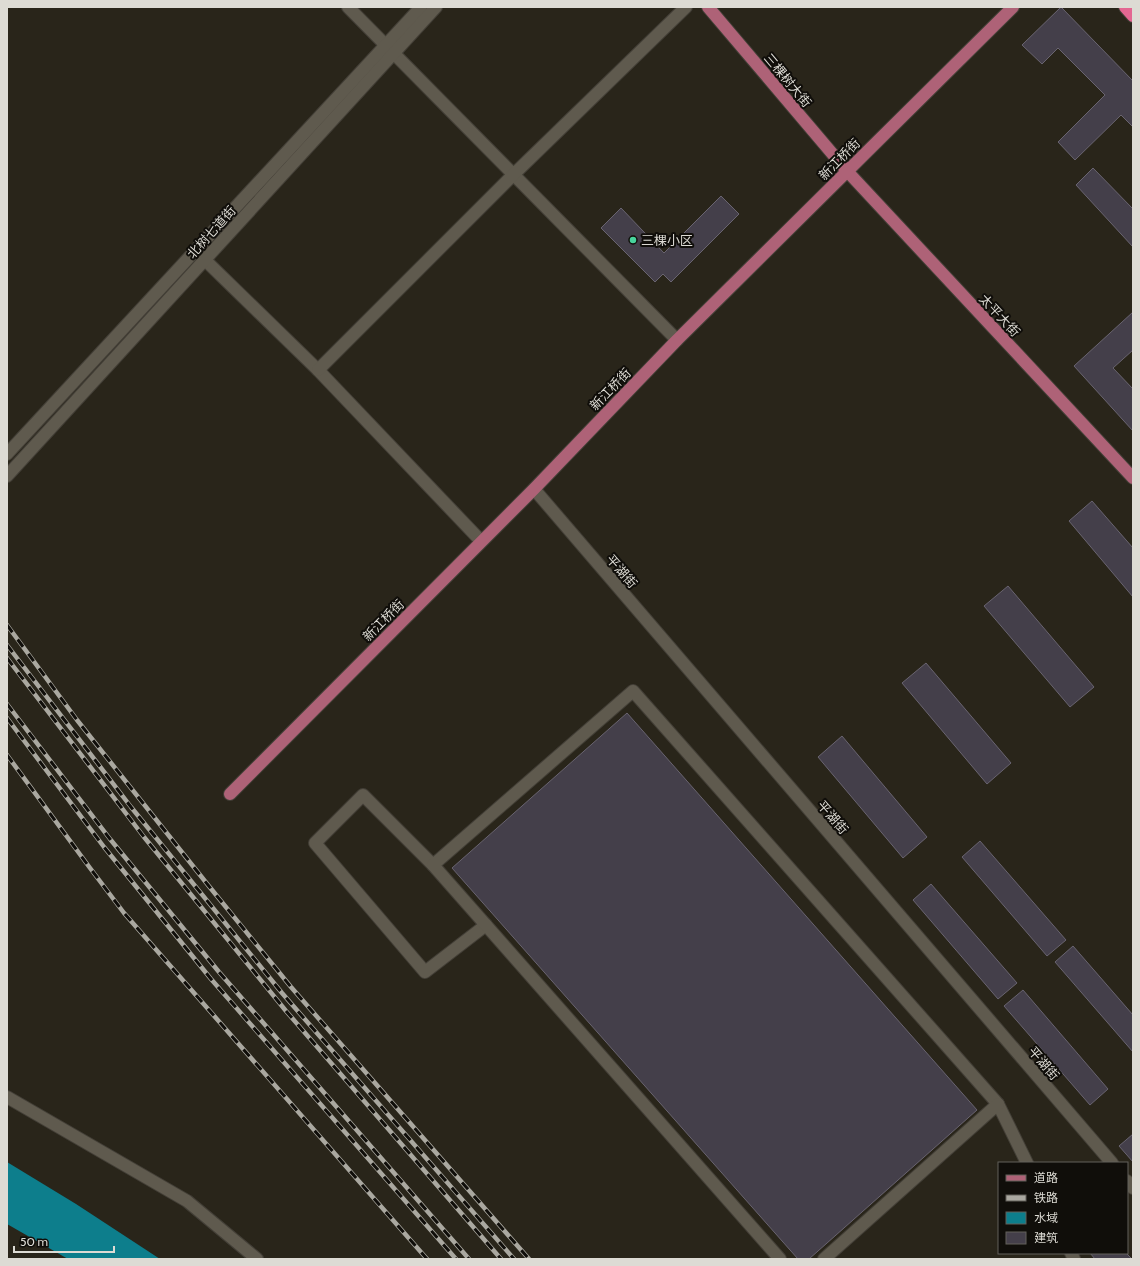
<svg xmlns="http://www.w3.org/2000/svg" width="1140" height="1266" font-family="Cabin,'Noto Sans SC',sans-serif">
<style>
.water{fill:#0d7e8c}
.building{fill:#443f4a;stroke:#696470}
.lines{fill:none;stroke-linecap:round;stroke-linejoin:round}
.minor-casing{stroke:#433f37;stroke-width:14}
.major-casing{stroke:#433f37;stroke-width:14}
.highway-casing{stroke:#433f37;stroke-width:14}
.minor{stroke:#5f5a4e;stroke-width:12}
.major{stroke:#ae6277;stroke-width:12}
.highway{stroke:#e36792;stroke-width:12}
.rail-casing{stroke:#aaa8a0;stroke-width:4.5}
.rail{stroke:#100e0a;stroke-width:3;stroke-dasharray:9;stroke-linecap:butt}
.poi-dot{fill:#48d49d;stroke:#100e0a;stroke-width:1.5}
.labels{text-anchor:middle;stroke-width:4;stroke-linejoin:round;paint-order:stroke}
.street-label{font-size:13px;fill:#dddbd4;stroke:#100e0a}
.poi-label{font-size:13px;fill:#dddbd4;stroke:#100e0a;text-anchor:start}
</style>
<rect width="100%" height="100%" fill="#29251a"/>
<polygon class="water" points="7,1162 76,1204 160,1259 68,1259 7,1224"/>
<g class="building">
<polygon points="1061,7 1133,81 1133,127 1121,115 1075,160 1058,142 1105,95 1058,48 1042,64 1022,45"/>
<polygon points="1093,168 1133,209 1133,247 1076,185"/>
<polygon points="721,196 739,214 671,282 663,274 655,282 601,228 621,208 664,253"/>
<polygon points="1133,312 1133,350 1113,368 1133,389 1133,431 1074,366"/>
<polygon points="1092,501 1133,548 1133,597 1069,521"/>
<polygon points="1008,586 1094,687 1070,707 984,606"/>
<polygon points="926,663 1011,763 987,784 902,683"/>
<polygon points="627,713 977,1110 809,1259 798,1259 452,868"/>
<polygon points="842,736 927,837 903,858 818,757"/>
<polygon points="980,841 1066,940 1047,956 962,857"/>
<polygon points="931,884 1017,983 998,999 913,900"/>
<polygon points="1073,946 1133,1015 1133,1052 1055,962"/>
<polygon points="1023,990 1108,1089 1090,1105 1004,1006"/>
<polygon points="1133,1134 1133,1162 1119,1146"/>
<polygon points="1090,1253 1126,1253 1132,1259 1095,1259"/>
</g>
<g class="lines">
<defs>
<g id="minor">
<polyline points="348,7 677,340"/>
<polyline points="205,260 318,370 481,541"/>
<polyline points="318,370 513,175 686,7"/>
<polyline points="7,454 421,7"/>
<polyline points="7,476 436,7"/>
<polyline points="534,489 1112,1163"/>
<polyline points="433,865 363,795 315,843 425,972 486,925"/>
<polyline points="7,1097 187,1201 257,1259"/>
<polyline points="1127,1181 1133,1188"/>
<polyline points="1071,1253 1074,1259"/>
<polyline points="780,1259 433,865 633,691 998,1104 1027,1163"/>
<polyline points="824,1259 998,1104"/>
</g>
<g id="major">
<polyline points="708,7 847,171 1133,478"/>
<polyline points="230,794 534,489 677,340 1013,7"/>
</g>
<polyline id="highway" points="1125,7 1133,16"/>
</defs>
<use href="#minor" class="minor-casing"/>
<use href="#major" class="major-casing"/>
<use href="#highway" class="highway-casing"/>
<use href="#minor" class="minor"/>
<use href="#major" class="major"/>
<use href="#highway" class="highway"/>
<defs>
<g id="rail">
<polyline points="7,625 77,720 208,885 291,987 529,1259"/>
<polyline points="7,645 131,807 282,993 514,1259"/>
<polyline points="7,658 144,837 286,1011 501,1259"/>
<polyline points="7,704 110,839 219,972 469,1259"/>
<polyline points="7,718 104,847 211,979 456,1259"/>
<polyline points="7,755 90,868 124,913 427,1259"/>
</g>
</defs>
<use href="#rail" class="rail-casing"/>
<use href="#rail" class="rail"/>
</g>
<circle class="poi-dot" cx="633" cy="240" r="4"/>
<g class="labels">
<g class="street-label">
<text transform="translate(788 80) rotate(50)" y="5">三棵树大街</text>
<text transform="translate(839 159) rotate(-45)" y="5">新江桥街</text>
<text transform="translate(211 232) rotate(-48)" y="5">北树七道街</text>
<text transform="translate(1000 315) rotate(47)" y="5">太平大街</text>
<text transform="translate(610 389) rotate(-46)" y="5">新江桥街</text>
<text transform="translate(622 571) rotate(49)" y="5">平湖街</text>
<text transform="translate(383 620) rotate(-45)" y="5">新江桥街</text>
<text transform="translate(833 817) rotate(49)" y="5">平湖街</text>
<text transform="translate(1044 1063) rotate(49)" y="5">平湖街</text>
</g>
<g class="poi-label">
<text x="641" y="245">三棵小区</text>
</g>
</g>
<rect width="1140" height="1266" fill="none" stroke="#dddbd4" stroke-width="16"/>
<rect x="998" y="1162" width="130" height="92" fill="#100e0a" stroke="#62605b"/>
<rect x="1006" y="1175" width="20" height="6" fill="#ae6277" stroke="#62605b"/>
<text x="1034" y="1182" font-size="12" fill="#dddbd4">道路</text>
<rect x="1006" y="1195" width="20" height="6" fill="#aaa8a0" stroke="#62605b"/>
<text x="1034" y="1202" font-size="12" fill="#dddbd4">铁路</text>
<rect x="1006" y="1212" width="20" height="12" fill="#0d7e8c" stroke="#62605b"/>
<text x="1034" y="1222" font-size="12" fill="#dddbd4">水域</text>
<rect x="1006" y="1232" width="20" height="12" fill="#443f4a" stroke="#62605b"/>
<text x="1034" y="1242" font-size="12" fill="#dddbd4">建筑</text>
<path d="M14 1246v6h100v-6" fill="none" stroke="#dddbd4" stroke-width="2"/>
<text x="20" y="1246" font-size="12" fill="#dddbd4" stroke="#100e0a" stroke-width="3" paint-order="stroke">50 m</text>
</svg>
